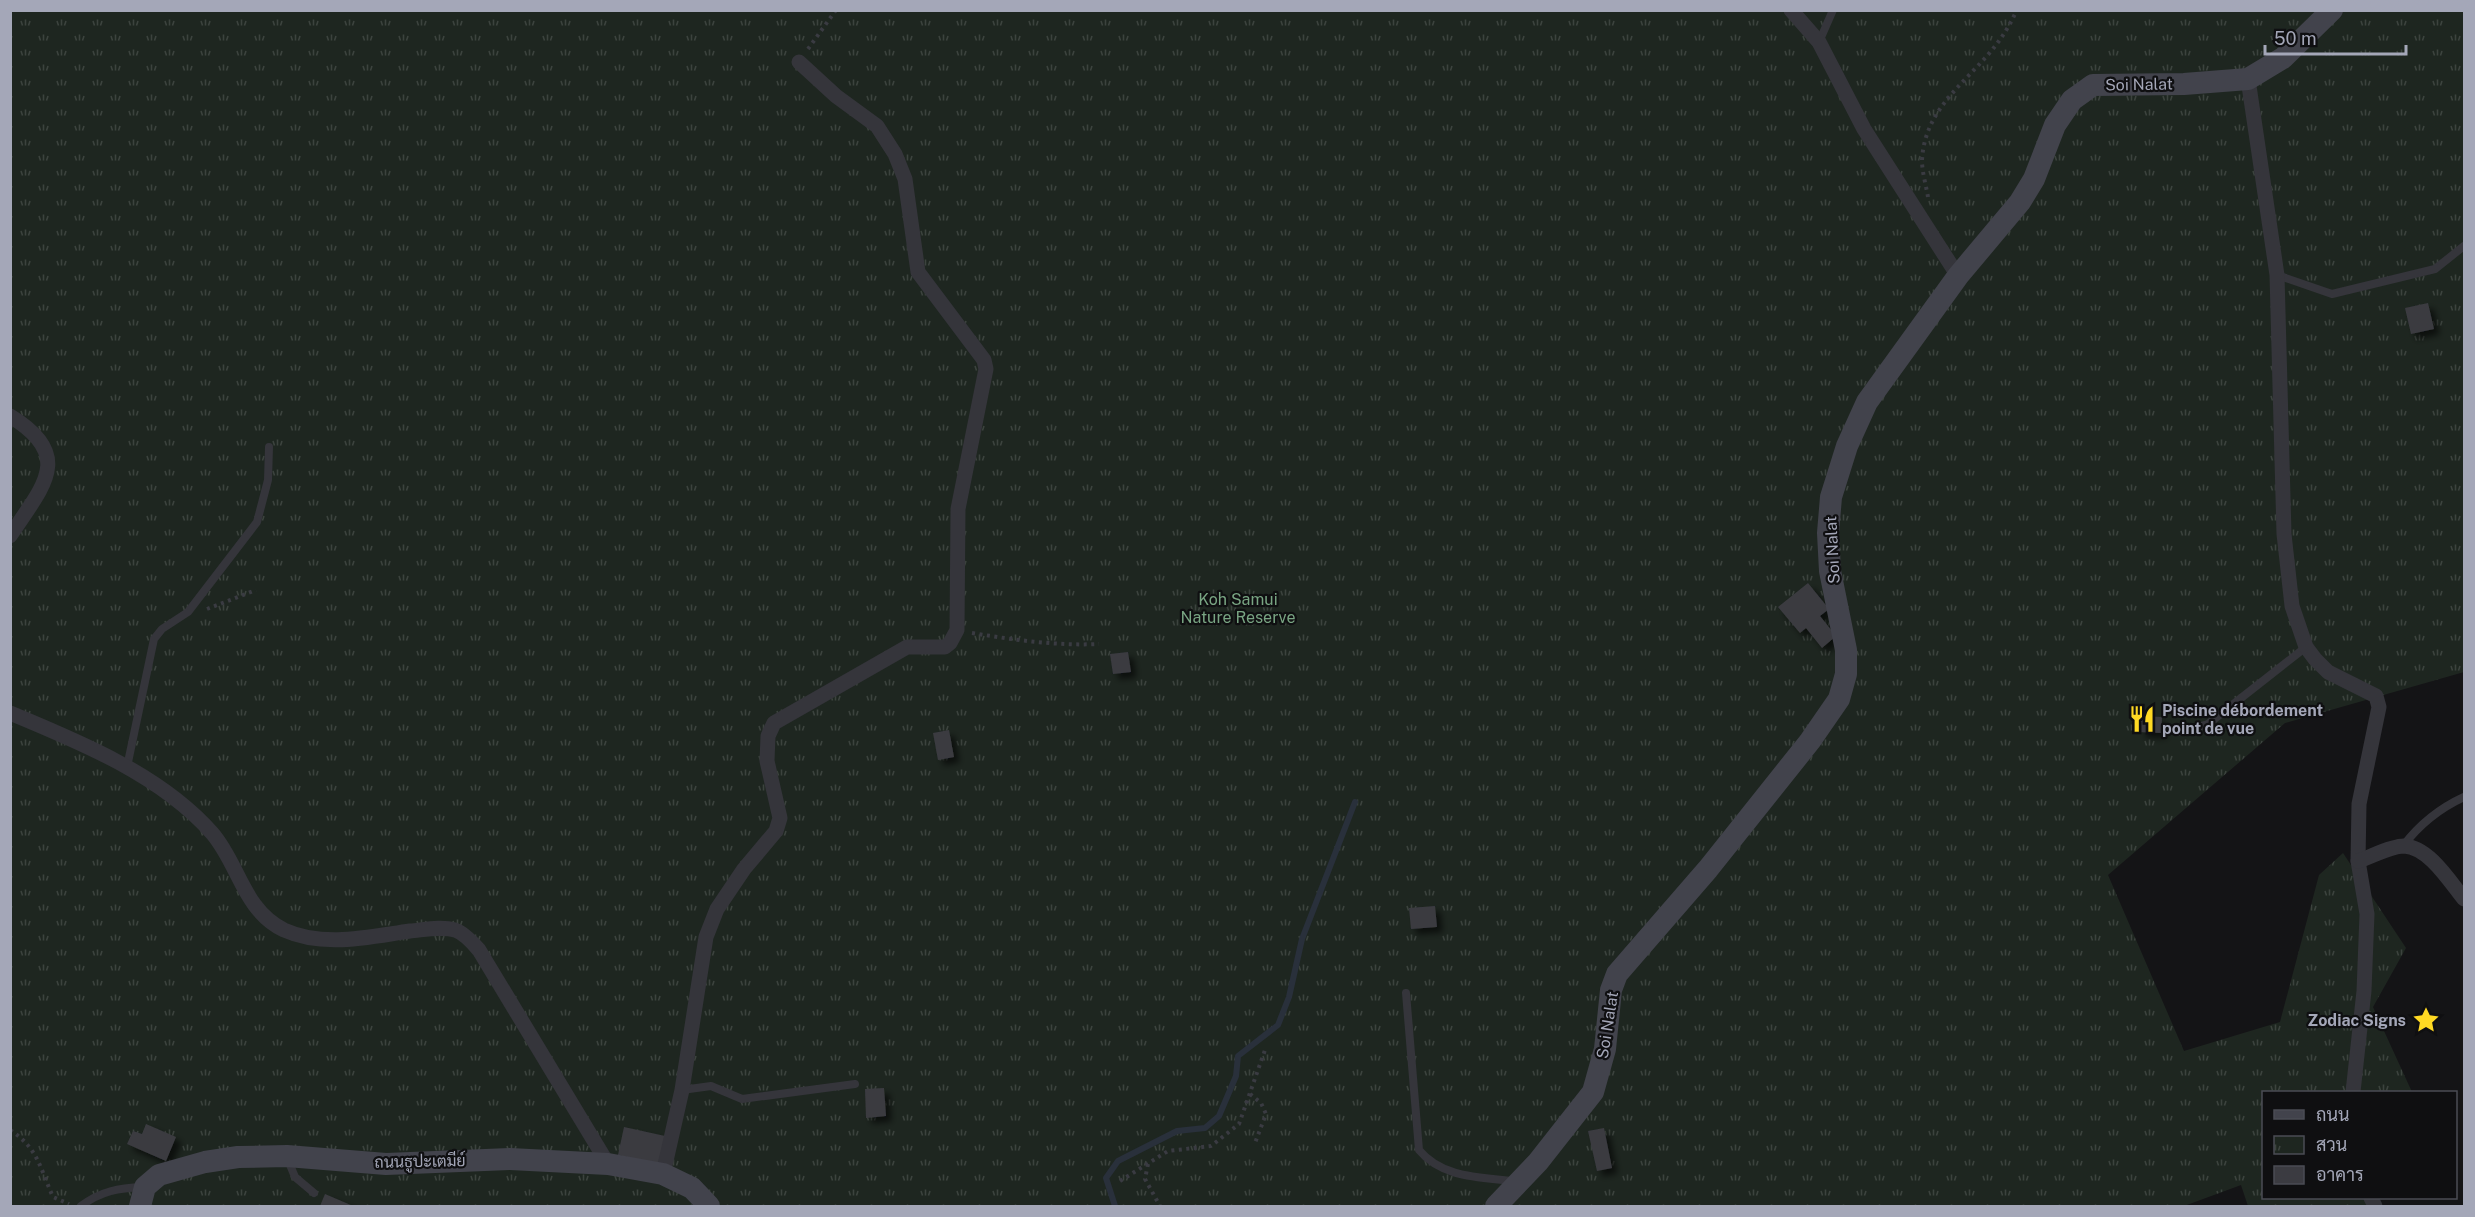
<svg xmlns="http://www.w3.org/2000/svg" width="2475" height="1217" font-family="'Public Sans',Sarabun,sans-serif">
<style>
.park{fill:url(#park-tufts)}
.lines{fill:none;stroke-linecap:round;stroke-linejoin:round}
.stream{stroke:#29303b;stroke-width:6}
.building{fill:#3b3b41;filter:url(#shadow)}
.path{stroke:#3a3b42;stroke-width:4;stroke-dasharray:3 4.5;stroke-linecap:butt}
.lane{stroke:#35353b;stroke-width:8}
.street{stroke:#35353b;stroke-width:15}
.secondary{stroke:#42434c;stroke-width:22}
.labels{text-anchor:middle;stroke-width:4.5;stroke-linejoin:round;paint-order:stroke}
.street-label{font-size:16px;fill:#a4a7b8;stroke:#0f0f11}
.park-label{font-size:16px;fill:#79a583;stroke:#0f0f11}
.poi-label{font-size:16px;font-weight:bold;fill:#a4a7b8;stroke:#0f0f11;text-anchor:start}
</style>
<defs>
<pattern id="park-tufts" width="24" height="20" patternUnits="userSpaceOnUse" patternTransform="scale(1.5)"><rect width="24" height="20" fill="#1e2620"/><path d="M3 7l-1-3M5 7V3M7 7l1-3M15 17l-1-3M17 17v-4M19 17l1-3" fill="none" stroke="#3c433e"/></pattern>
<filter id="shadow"><feDropShadow dx="5.5" dy="5.5" stdDeviation="3" flood-color="#0009"/></filter>
</defs>
<rect width="100%" height="100%" fill="#141416"/>
<polygon class="park" points="10,11 2464,11 2464,672 2285,723 2108,875 2184,1051 2280,1022 2319,875 2343,853 2406,948 2373,1007 2412,1092 2264,1092 2264,1198 2368,1198 2369,1206 2248,1206 2241,1185 2184,1206 11,1206"/>
<g class="lines">
<polyline class="stream" points="1115,1206 1106,1178 1118,1161 1177,1131 1205,1128 1219,1116 1236,1076 1238,1056 1278,1025 1289,997 1302,939 1355,802"/>
</g>
<g class="building">
<polygon points="2428,303 2434,329 2411,334 2405,308"/>
<polygon points="1808,583 1829,609 1820,616 1836,636 1822,648 1806,628 1800,633 1778,607"/>
<polygon points="1128,652 1131,672 1113,674 1110,654"/>
<polygon points="2140,716 2162,717 2161,733 2140,732"/>
<polygon points="949,730 954,757 938,760 933,733"/>
<polygon points="1435,906 1437,927 1411,929 1409,908"/>
<polygon points="884,1088 886,1116 866,1118 865,1089"/>
<polygon points="146,1124 176,1137 166,1161 127,1144 133,1131 142,1134"/>
<polygon points="624,1127 665,1136 660,1164 618,1155"/>
<polygon points="1604,1128 1612,1168 1597,1171 1588,1131"/>
<polygon points="325,1194 353,1206 320,1206"/>
</g>
<g class="lines">
<g class="path">
<polyline points="808,49 836,10"/>
<path d="M1928 197C1926 185 1922 172 1922 160 1925 104 1973 79 2001 38 2007 30 2012 20 2017 10"/>
<polyline points="207,609 256,590"/>
<path d="M972 633C1015 640 1056 646 1099 644"/>
<polyline points="1250,1094 1261,1103 1266,1114 1255,1143"/>
<path d="M10 1130C38 1148 40 1168 53 1197L69 1204"/>
<polyline points="1148,1164 1145,1179 1160,1206"/>
<polyline points="1120,1181 1168,1151 1211,1146 1239,1124 1265,1050"/>
</g>
<g class="lane">
<polyline points="1819,42 1833,10"/>
<polyline points="2277,275 2332,294 2435,269 2464,246"/>
<polyline points="2180,732 2208,724 2306,647"/>
<polyline points="127,767 154,639 162,629 188,612 257,522 268,480 269,447"/>
<path d="M2403 846C2419 825 2440 808 2464 797"/>
<path d="M1406 993 1419 1150C1442 1178 1480 1177 1513 1181"/>
<polyline points="682,1090 711,1086 742,1099 855,1084"/>
<polyline points="288,1160 295,1177 314,1193"/>
<path d="M81 1206C101 1191 119 1188 143 1187"/>
</g>
<g class="street">
<polyline points="1791,10 1819,42 1864,129 1958,276"/>
<polyline points="2248,79 2277,275 2284,534 2292,606 2306,647 2315,659 2328,672 2376,696 2379,707 2359,804 2358,861 2367,914 2364,991 2353,1092"/>
<path d="M10 416C76 456 42 487 10 536"/>
<path d="M10 713C80 742 161 775 212 833 239 864 243 910 284 930 324 948 368 937 410 931 423 930 441 926 455 930 464 933 473 943 479 950L608 1164"/>
<path d="M2358 861C2371 857 2390 846 2404 846 2429 847 2450 882 2464 899"/>
<polyline points="663,1174 682,1090 706,937 717,909 744,869 776,831 780,818 767,761 768,736 774,723 907,647 945,647 950,643 957,630 958,509 986,369 984,360 918,272 905,179 895,154 877,126 836,96 799,62"/>
<polyline points="2371,1198 2375,1206"/>
</g>
<g class="secondary">
<polyline points="140,1206 145,1187 159,1175 205,1162 238,1157 287,1156 386,1164 510,1159 608,1164 663,1174 692,1188 709,1206"/>
<polyline points="1496,1206 1538,1162 1593,1092 1605,1049 1611,990 1617,974 1708,869 1810,741 1839,699 1846,674 1846,650 1830,571 1828,533 1831,497 1847,446 1867,402 1958,276 2020,202 2034,179 2055,125 2072,100 2093,85 2184,84 2248,79 2283,58 2332,10"/>
</g>
</g>
<defs>
<symbol id="restaurant-bare" viewBox="-9 -9 18 18"><path d="M-5-6h1v4h1v-4h1v4h1v-4h1v5L-1.5 .5V6h-2V.5L-5-1ZM5-6V6H3V1.5H1.5Q1.5-4 5-6Z" fill="#ffd923" stroke="#0f0f11" stroke-width="2.5" paint-order="stroke"/></symbol>
<symbol id="sight-bare" viewBox="-9 -9 18 18"><path d="M0-6L1.8-2.2L6-1.7L2.9 1.2L3.7 5.4L0 3.3L-3.7 5.4L-2.9 1.2L-6-1.7L-1.8-2.2Z" fill="#ffd923" stroke="#0f0f11" stroke-width="2.5" paint-order="stroke"/></symbol>
</defs>
<g fill-rule="evenodd">
<use href="#restaurant-bare" x="2123" y="700" width="38" height="38"/>
<use href="#sight-bare" x="2407" y="1001" width="38" height="38"/>
</g>
<g class="labels">
<g class="street-label">
<text transform="translate(2139 84) rotate(-1)" y="6">Soi Nalat</text>
<text transform="translate(1832 550) rotate(-93)" y="6">Soi Nalat</text>
<text transform="translate(1607 1025) rotate(-81)" y="6">Soi Nalat</text>
<text transform="translate(420 1161) rotate(-1)" y="6">ถนนธูปะเตมีย์</text>
</g>
<g class="park-label">
<text x="1238" y="605">Koh Samui<tspan x="1238" dy="18">Nature Reserve</tspan></text>
</g>
<g class="poi-label">
<text x="2162" y="716">Piscine débordement<tspan x="2162" dy="18">point de vue</tspan></text>
<text x="2406" y="1026" text-anchor="end">Zodiac Signs</text>
</g>
</g>
<rect width="2475" height="1217" fill="none" stroke="#a4a7b8" stroke-width="24"/>
<rect x="2262" y="1091" width="195" height="108" fill="#0f0f11" stroke="#4b4c54" stroke-width="1.5"/>
<rect x="2274" y="1110" width="30" height="9" fill="#42434c" stroke="#4b4c54" stroke-width="1.5"/>
<text x="2316" y="1121" font-size="18" fill="#a4a7b8">ถนน</text>
<rect x="2274" y="1136" width="30" height="18" fill="url(#park-tufts)" stroke="#4b4c54" stroke-width="1.5"/>
<text x="2316" y="1151" font-size="18" fill="#a4a7b8">สวน</text>
<rect x="2274" y="1166" width="30" height="18" fill="#3b3b41" stroke="#4b4c54" stroke-width="1.5"/>
<text x="2316" y="1181" font-size="18" fill="#a4a7b8">อาคาร</text>
<path d="M2265 45v9h141v-9" fill="none" stroke="#a4a7b8" stroke-width="3"/>
<text x="2274" y="45" font-size="18" fill="#a4a7b8" stroke="#0f0f11" stroke-width="4.5" paint-order="stroke">50 m</text>
</svg>
